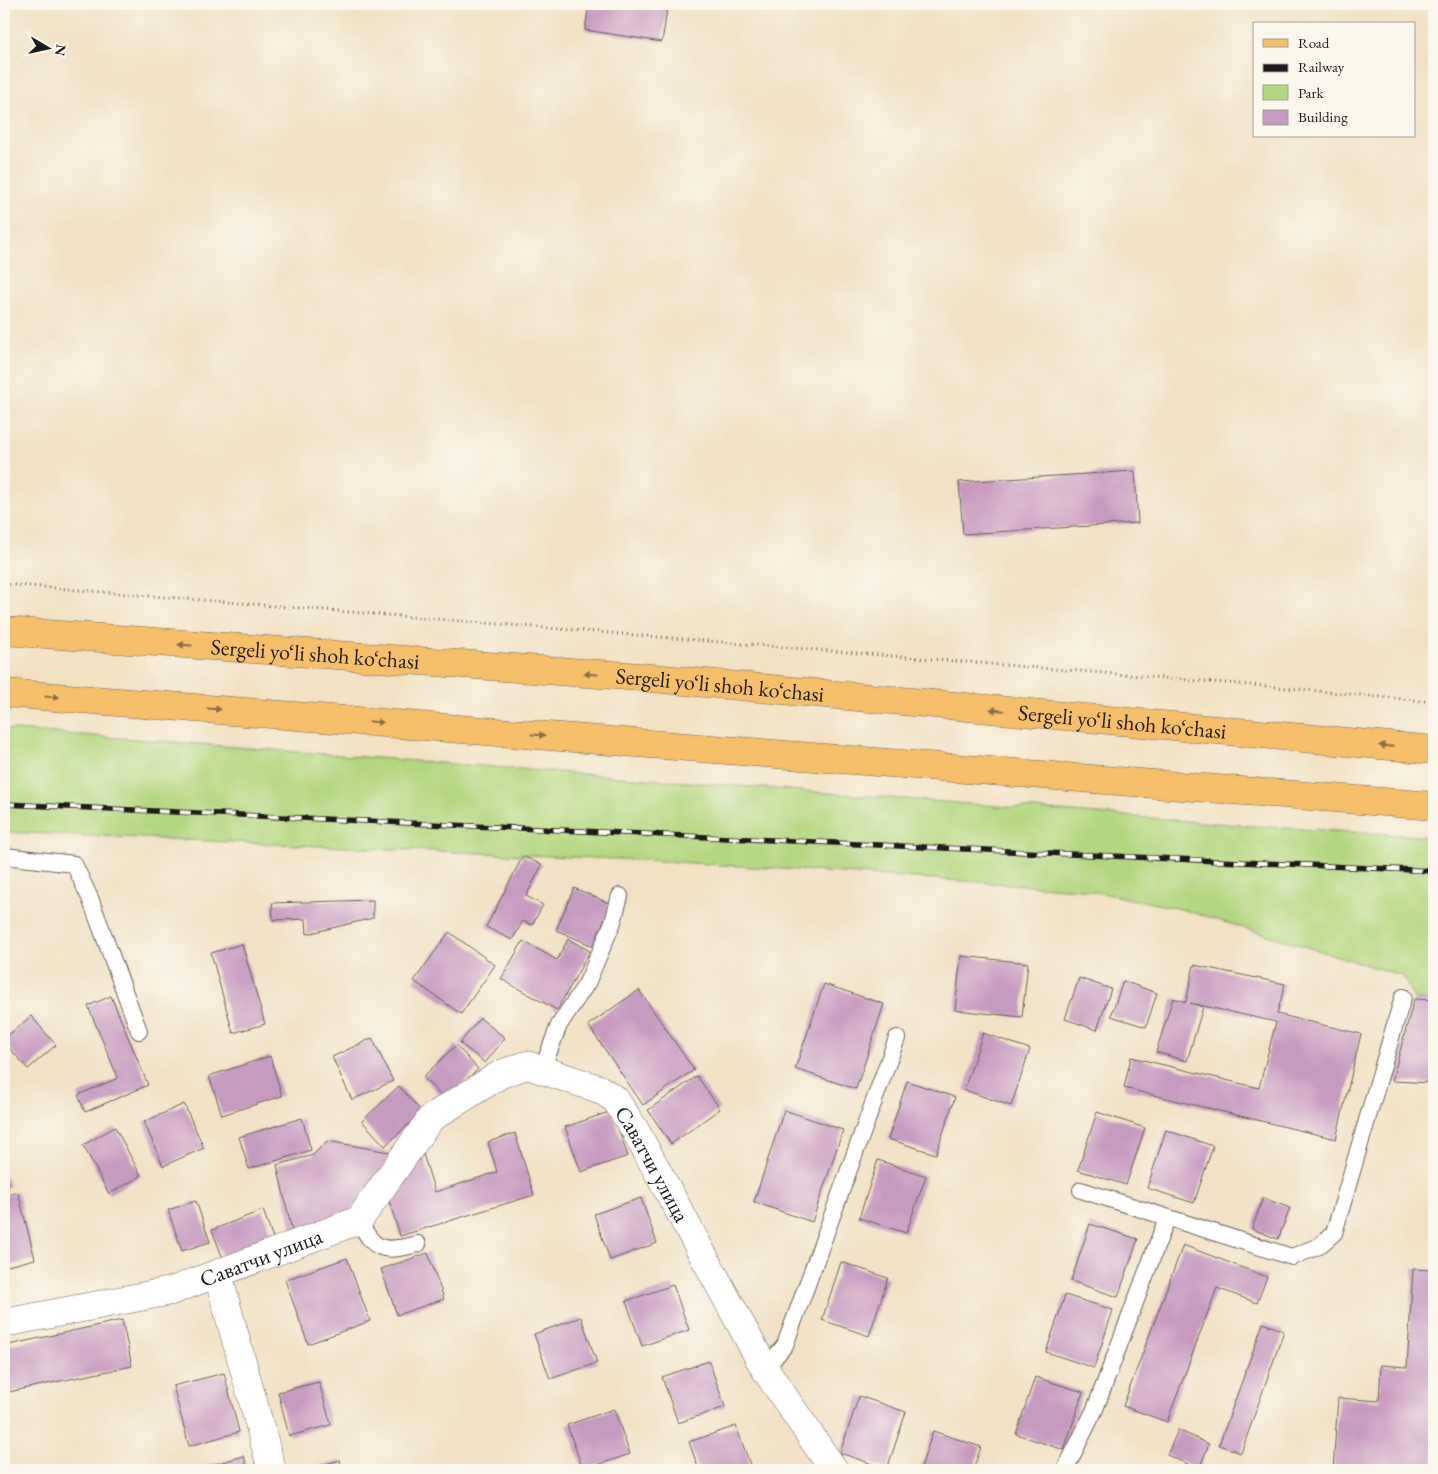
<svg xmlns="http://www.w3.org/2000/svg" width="1438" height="1474" font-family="'EB Garamond',serif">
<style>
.green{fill:#b3d780;stroke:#687a4e}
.building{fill:#c79ac1}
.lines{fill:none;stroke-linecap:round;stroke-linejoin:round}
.lane-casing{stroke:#676157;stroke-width:18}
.street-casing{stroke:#676157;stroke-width:29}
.primary-casing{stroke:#676157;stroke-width:29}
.path{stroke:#676157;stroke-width:3;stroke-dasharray:1 4;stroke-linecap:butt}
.lane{stroke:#fff;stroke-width:16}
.street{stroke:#fff;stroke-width:28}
.primary{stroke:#f6c06b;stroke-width:28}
.rail-casing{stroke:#1c1c1c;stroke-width:5.5}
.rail{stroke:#fbf7ec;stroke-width:4;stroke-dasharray:11;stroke-linecap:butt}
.oneway{fill:#896e44}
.labels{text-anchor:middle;stroke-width:4;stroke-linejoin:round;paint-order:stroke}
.street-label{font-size:22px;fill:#1c1c1c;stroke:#fbf7ec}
</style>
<rect width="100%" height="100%" fill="#fbf7ec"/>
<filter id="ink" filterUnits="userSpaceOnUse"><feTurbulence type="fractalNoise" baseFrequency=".02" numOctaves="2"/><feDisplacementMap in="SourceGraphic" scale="10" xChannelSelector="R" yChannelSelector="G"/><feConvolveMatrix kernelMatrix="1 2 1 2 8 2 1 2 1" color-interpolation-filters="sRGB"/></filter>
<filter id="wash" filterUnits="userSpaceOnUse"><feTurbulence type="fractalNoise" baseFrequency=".0096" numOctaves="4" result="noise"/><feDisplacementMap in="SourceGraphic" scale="20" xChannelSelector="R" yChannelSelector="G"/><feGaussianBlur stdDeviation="1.12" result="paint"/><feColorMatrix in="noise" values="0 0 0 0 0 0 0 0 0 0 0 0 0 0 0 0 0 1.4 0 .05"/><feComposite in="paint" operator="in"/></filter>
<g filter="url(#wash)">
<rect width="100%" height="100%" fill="#f2e1c4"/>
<polygon class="green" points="4,729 1253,826 1434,837 1434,1000 1414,999 1403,976 1181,909 1081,889 662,861 4,832"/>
<g id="blocks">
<g class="building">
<polygon points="589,4 668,4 662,42 585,30"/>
<polygon points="1135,471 1138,523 963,534 959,482"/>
<polygon points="523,856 542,865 526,896 543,905 532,925 523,921 512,940 486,927"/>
<polygon points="574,888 611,904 593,946 556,930"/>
<polygon points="373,900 373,918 307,934 306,919 273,920 272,903"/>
<polygon points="449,932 495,965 461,1014 414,981"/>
<polygon points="568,939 590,951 557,1010 501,979 523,941 557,960"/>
<polygon points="242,944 265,1024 233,1033 211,953"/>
<polygon points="961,956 1028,963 1022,1017 955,1010"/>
<polygon points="1194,965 1285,984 1277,1014 1361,1034 1336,1139 1124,1088 1131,1057 1259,1088 1276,1022 1190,1003 1203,1007 1187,1061 1156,1052 1173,998 1186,1002"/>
<polygon points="1079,978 1111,989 1097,1030 1065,1019"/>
<polygon points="1123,981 1157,993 1146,1027 1111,1016"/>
<polygon points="824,984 884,1004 856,1089 795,1069"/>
<polygon points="639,990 694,1070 643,1105 588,1025"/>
<polygon points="111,996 148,1085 85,1112 78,1095 118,1078 88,1006"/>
<polygon points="1414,999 1434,1000 1434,1083 1392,1081"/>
<polygon points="31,1016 56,1045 28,1069 4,1042 4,1039"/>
<polygon points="480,1018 505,1038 485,1063 460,1043"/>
<polygon points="983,1033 1030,1049 1011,1106 964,1090"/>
<polygon points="372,1038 393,1081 352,1100 332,1057"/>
<polygon points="456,1045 478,1069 445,1100 423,1077"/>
<polygon points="270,1056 282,1096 222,1115 209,1076"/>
<polygon points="697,1076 720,1109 671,1144 648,1110"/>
<polygon points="907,1081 955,1097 936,1154 888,1139"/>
<polygon points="399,1086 422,1112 385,1146 362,1121"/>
<polygon points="184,1104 204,1148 163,1166 144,1122"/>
<polygon points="784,1110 843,1130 812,1222 754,1202"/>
<polygon points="612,1111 628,1156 581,1172 565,1127"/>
<polygon points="1097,1112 1145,1128 1126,1185 1078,1170"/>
<polygon points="302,1118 311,1150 249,1169 239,1137"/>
<polygon points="115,1127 141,1176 109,1194 83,1145"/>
<polygon points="1166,1130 1213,1146 1194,1203 1147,1188"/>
<polygon points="515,1133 534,1195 400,1236 388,1197 423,1154 435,1192 497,1172 488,1142"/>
<polygon points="327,1141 389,1152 387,1163 347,1215 293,1235 277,1165 313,1155"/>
<polygon points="878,1160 926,1176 906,1233 859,1218"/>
<polygon points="4,1173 9,1186 4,1188"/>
<polygon points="18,1192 35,1259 4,1267 4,1196"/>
<polygon points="641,1198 657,1243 610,1260 594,1214"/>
<polygon points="1263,1198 1290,1208 1278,1239 1252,1229"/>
<polygon points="196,1201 210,1242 182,1251 168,1210"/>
<polygon points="263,1210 276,1246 226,1266 212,1230"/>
<polygon points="1090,1224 1138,1239 1118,1297 1071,1281"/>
<polygon points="1183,1245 1267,1277 1257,1303 1217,1288 1167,1422 1123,1406"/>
<polygon points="428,1253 444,1299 397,1315 381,1269"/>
<polygon points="347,1258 370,1321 308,1344 285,1280"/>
<polygon points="841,1262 888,1278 869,1336 822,1320"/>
<polygon points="1413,1269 1434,1270 1434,1470 1333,1470 1338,1398 1379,1401 1381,1365 1407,1367"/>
<polygon points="673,1285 689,1330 642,1346 626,1301"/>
<polygon points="1065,1295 1113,1310 1094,1368 1046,1352"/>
<polygon points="581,1317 597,1363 550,1379 534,1334"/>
<polygon points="122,1320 132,1366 4,1393 4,1346"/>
<polygon points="1263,1323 1284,1331 1241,1453 1219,1445"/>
<polygon points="709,1361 725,1407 678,1423 662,1377"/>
<polygon points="224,1373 239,1432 189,1446 173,1386"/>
<polygon points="1035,1377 1083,1392 1064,1450 1016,1434"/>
<polygon points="319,1382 331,1425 289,1436 278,1392"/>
<polygon points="859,1396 906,1412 887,1469 840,1453"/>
<polygon points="614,1409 630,1454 583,1470 567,1425"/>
<polygon points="736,1426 752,1470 699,1470 689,1442"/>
<polygon points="1178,1430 1209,1444 1199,1469 1167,1455"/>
<polygon points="933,1431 981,1447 973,1470 920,1470"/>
<polygon points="244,1456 248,1470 193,1470"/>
<polygon points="340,1460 342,1470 304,1470"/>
</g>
</g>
</g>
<g filter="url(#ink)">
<use href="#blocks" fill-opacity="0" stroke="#676157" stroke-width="1"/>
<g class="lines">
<defs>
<g id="lane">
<polyline points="4,856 74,864 90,898 139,1031"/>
<polyline points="542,1070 559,1025 587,983 613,922 620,896"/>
<polyline points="1081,1190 1292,1257 1319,1246 1334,1233 1403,997"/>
<path d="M359 1220C374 1253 385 1252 418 1244"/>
<polyline points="765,1369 785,1345 897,1038"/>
<polyline points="1065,1470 1095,1409 1167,1218"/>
</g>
<g id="street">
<polyline points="218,1275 272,1470"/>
<path id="s1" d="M4 1323 171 1291 359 1220 431 1118 501 1074 527 1065 599 1089 615 1099 635 1130 765 1369 834 1470"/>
</g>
<g id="primary">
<path id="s2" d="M4 631 641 677 1434 750"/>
<polyline points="4,693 1434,806"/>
</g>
</defs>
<use href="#lane" class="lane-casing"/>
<use href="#street" class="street-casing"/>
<use href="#primary" class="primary-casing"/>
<polyline class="path" points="4,584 1276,687 1434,702"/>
<use href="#lane" class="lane"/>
<use href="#street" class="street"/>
<use href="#primary" class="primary"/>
<defs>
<polyline id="rail" points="4,804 1434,871"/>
</defs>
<use href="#rail" class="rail-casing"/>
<use href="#rail" class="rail"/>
</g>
<defs><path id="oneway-solid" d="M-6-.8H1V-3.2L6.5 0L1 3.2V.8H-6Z" transform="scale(1.25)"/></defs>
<g class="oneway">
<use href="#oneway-solid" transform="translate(185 645) rotate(-176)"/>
<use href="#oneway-solid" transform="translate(591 674) rotate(-176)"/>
<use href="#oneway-solid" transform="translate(52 697) rotate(4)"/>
<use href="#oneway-solid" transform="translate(214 709) rotate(4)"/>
<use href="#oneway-solid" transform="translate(997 710) rotate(-175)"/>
<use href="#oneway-solid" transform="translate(376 722) rotate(4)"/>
<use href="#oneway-solid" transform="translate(538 735) rotate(4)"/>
<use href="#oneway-solid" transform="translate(1386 746) rotate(-175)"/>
</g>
</g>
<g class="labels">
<g class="street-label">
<text dy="8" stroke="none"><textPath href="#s2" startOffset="312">Sergeli yo‘li shoh ko‘chasi</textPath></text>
<text dy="8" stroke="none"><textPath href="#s2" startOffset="718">Sergeli yo‘li shoh ko‘chasi</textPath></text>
<text dy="8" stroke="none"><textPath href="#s2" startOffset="1122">Sergeli yo‘li shoh ko‘chasi</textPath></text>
<text dy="8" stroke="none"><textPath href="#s1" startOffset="776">Саватчи улица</textPath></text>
<text dy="8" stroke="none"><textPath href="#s1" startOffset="266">Саватчи улица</textPath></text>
</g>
</g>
<rect width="1438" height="1474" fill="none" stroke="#fbf7ec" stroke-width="20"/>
<rect x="1253" y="22" width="162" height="115" fill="#fbf7ec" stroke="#a29f99"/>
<rect x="1263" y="39" width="25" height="8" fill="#f6c06b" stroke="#a29f99"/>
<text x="1298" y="48" font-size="15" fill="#1c1c1c">Road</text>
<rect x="1263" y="64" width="25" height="8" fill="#1c1c1c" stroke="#a29f99"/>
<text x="1298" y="72" font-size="15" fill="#1c1c1c">Railway</text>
<rect x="1263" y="85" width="25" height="15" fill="#b3d780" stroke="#a29f99"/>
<text x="1298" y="98" font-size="15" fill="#1c1c1c">Park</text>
<rect x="1263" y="110" width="25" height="15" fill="#c79ac1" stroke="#a29f99"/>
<text x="1298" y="122" font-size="15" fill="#1c1c1c">Building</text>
<g transform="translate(48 48) rotate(99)" stroke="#fbf7ec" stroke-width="4" paint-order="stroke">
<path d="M0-4L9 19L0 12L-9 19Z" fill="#1c1c1c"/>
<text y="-8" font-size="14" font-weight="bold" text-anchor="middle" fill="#1c1c1c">N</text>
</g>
</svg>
